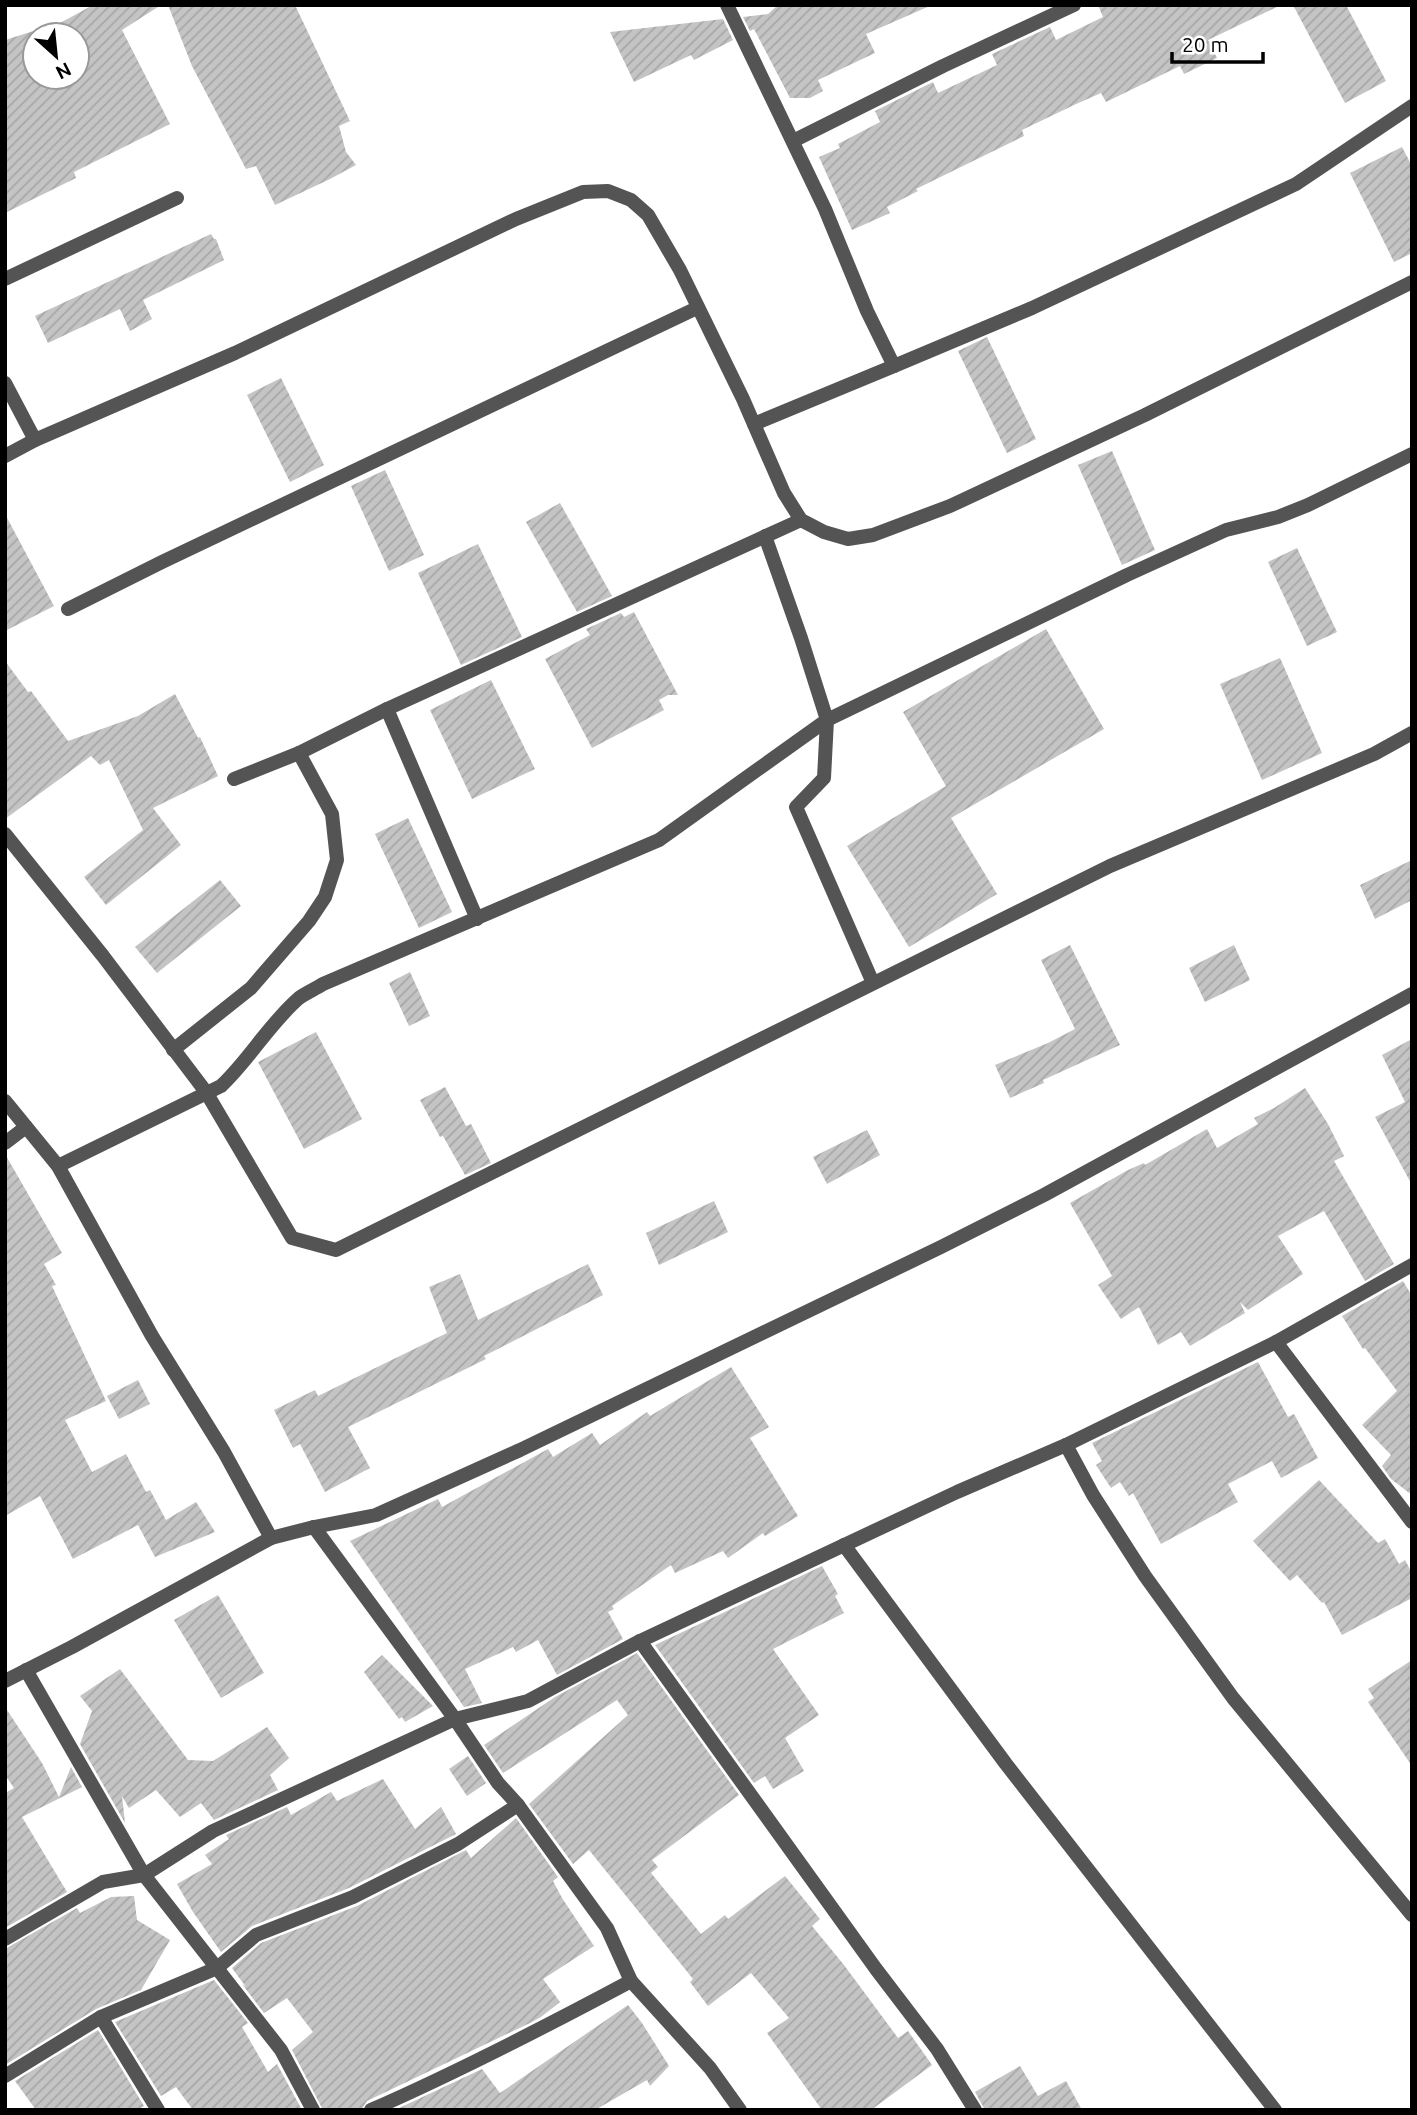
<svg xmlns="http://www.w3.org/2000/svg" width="1417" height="2115" font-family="Ubuntu,sans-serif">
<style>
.building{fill:url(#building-hatch);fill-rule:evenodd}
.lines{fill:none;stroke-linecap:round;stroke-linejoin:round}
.street{stroke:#545454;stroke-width:14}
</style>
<defs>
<pattern id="building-hatch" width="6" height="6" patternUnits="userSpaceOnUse" patternTransform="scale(1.75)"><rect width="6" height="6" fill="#c4c4c4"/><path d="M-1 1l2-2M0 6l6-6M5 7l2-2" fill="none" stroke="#a7a7a7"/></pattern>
</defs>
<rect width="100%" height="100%" fill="#fff"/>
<g class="building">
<path d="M93 5H161L122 30 170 124 74 172 76 178 5 213V40L62 22ZM35 35H77V77H35Z"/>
<polygon points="168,5 295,5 350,121 339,126 346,152 356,165 330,179 275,205 256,166 246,169 192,66"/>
<polygon points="778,5 932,5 866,34 875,53 818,80 823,91 810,98 790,98 754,29 750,31 743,17 768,14"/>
<polygon points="1098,5 1281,5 1208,40 1217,58 1184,74 1180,66 1106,102 1101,93 1074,105 1022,130 1024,136 916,189 918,191 887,207 890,213 852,230 819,157 840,148 838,144 880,122 875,111 933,82 938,93 997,65 992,54 1050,27 1056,40 1103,17"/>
<polygon points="1293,5 1346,5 1386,81 1345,103"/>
<polygon points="723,19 733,40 694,60 691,55 634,82 610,32"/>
<polygon points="1402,147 1412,166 1412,253 1394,262 1350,173"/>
<polygon points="211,234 214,239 216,239 224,260 143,300 152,319 130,331 120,309 48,343 35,316"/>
<polygon points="987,337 1036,439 1007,453 958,351"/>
<polygon points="281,378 324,465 290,482 247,395"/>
<polygon points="1112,451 1155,550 1122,565 1078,465"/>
<polygon points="385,470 424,555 389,571 351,486"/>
<polygon points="560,503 612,596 577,612 526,522"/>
<polygon points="5,514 54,606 5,631"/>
<polygon points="478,544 522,637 461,665 418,573"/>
<polygon points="1297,548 1337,632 1307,646 1268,562"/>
<polygon points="634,612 678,695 668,695 659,700 664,710 592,748 545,659 590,635 586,629 621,613 624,617"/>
<polygon points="1046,629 1104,729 951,818 997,894 909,947 847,846 946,786 903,712"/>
<polygon points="1280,658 1322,753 1262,780 1220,684"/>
<polygon points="5,661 28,692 31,691 68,741 138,716 175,694 198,738 200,737 218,776 153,808 181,845 106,905 84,877 143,830 109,760 100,765 91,756 5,819"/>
<polygon points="491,680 535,769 472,799 430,710"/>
<polygon points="408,818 452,912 419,928 375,834"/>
<polygon points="1412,860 1412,900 1375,919 1360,885"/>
<polygon points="220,880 241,906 157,973 135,947"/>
<polygon points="1070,945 1120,1045 1043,1080 1044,1083 1010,1098 995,1065 1048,1043 1075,1029 1041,960"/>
<polygon points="1234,945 1250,980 1205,1002 1189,968"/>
<polygon points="410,972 430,1016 409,1026 389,983"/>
<polygon points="316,1032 362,1119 304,1149 258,1062"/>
<polygon points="1412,1039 1412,1185 1375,1117 1405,1102 1382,1055"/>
<polygon points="445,1087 466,1126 471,1124 491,1163 465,1175 443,1136 440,1137 420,1100"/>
<polygon points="1305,1088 1328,1124 1344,1156 1334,1161 1394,1264 1365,1281 1324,1211 1278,1236 1303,1274 1248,1310 1240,1302 1245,1313 1190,1346 1181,1332 1158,1345 1139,1307 1121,1319 1098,1285 1112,1276 1070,1203 1128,1170 1144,1163 1145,1165 1207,1129 1217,1148 1258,1124 1254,1118 1274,1108"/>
<polygon points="867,1130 880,1155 827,1184 813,1157"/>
<polygon points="5,1154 62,1253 44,1264 56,1285 52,1286 106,1401 65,1420 92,1472 126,1454 146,1492 150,1490 166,1520 196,1502 215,1532 155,1557 138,1525 73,1559 40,1496 5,1516"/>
<polygon points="714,1201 728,1232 659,1265 646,1233"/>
<polygon points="588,1264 603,1295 484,1356 486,1359 348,1427 370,1468 325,1492 300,1444 293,1448 274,1410 315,1390 318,1396 447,1333 429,1287 460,1274 478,1320"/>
<polygon points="1403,1281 1412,1296 1412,1495 1391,1479 1382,1466 1391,1455 1362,1425 1397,1391 1365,1348 1363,1349 1342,1316"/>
<polygon points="1258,1362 1288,1417 1294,1414 1318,1458 1281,1478 1272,1461 1228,1484 1238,1502 1161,1544 1133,1493 1129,1496 1120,1482 1111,1488 1096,1465 1102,1461 1092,1443"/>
<polygon points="731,1367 769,1427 750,1438 798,1516 765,1536 763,1533 728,1558 723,1551 675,1573 671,1565 612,1606 614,1609 608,1612 623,1639 557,1675 538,1640 516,1652 513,1647 465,1669 482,1703 464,1707 350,1541 438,1499 442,1507 548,1449 553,1457 592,1433 600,1445 647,1412 650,1416"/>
<polygon points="138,1380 150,1404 119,1419 107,1396"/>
<polygon points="1319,1480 1378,1543 1385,1539 1399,1564 1405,1560 1412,1573 1412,1598 1342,1635 1324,1602 1322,1603 1297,1575 1290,1581 1253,1541"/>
<polygon points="822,1566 838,1594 835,1596 844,1613 773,1649 819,1715 785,1738 804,1771 773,1789 765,1776 754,1783 655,1645"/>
<polygon points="218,1595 264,1673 221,1698 174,1620"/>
<polygon points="637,1653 739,1795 652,1860 658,1867 651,1873 701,1934 725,1915 728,1919 785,1876 820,1919 812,1926 844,1965 898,2038 908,2031 932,2065 871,2110 822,2110 767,2033 789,2018 751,1973 708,2006 690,1982 693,1979 589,1850 573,1864 529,1804 628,1715 617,1700 503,1773 484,1745 555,1697"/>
<polygon points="382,1655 433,1706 405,1722 402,1717 399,1719 364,1672"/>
<polygon points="1412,1660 1412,1766 1368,1702 1374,1698 1368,1689"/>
<polygon points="120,1669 188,1760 213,1761 267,1727 289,1758 270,1775 278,1790 214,1820 201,1803 180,1817 156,1790 129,1808 122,1796 125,1823 80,1744 92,1711 80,1696"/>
<polygon points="5,1707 42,1763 59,1797 71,1767 82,1787 22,1817 67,1892 5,1928 5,1789 7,1792 14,1788 5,1775"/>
<polygon points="468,1756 486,1783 467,1796 449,1769"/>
<polygon points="383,1779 415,1829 441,1807 456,1834 349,1888 252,1926 221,1952 193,1912 177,1884 212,1864 205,1855 229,1839 226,1835 287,1807 291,1815 331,1792 337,1801"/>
<polygon points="516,1818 558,1877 553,1881 562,1898 594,1946 543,1979 560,2002 541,2017 530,2023 367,2101 361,2110 323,2110 292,2050 313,2032 287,1998 264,2013 242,1984 246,1987 232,1968 261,1943 357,1906 466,1850 471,1858"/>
<polygon points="134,1896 137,1920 170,1940 141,1990 96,2009 5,2065 5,1949 77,1908 80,1913 111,1897"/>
<polygon points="214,1980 248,2023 242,2027 268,2072 277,2064 302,2110 193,2110 176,2087 161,2096 115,2022"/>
<polygon points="628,2005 642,2023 669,2066 650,2086 647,2080 595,2110 395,2110 482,2069 500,2093"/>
<polygon points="98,2030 144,2106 137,2110 36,2110 15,2081"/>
<polygon points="1020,2066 1038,2096 1066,2081 1082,2110 985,2110 975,2092"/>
</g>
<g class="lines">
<g class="street">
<polyline points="727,5 825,209 867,311 894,366 1032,308 1296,184 1412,106"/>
<polyline points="793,141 943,66 1074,5"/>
<polyline points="5,279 177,198"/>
<polyline points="5,383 35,440"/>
<polyline points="754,424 894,366"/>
<polyline points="5,456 35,440 235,353 516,219 583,192 608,191 631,200 648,215 680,270 743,399 784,493 801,520 824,532 848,539 873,535 950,506 1145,415 1412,282"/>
<polyline points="765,536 801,638 827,720 824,778 796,807 873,983"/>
<polyline points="68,609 162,562 697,308"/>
<polyline points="387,709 477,919"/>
<polyline points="234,779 299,753 387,709 801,520"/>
<polyline points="5,834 103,956 206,1092 292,1238 336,1250 1110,866 1374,754 1412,733"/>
<polyline points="173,1050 251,988 309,921 325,897 337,860 332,814 299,753"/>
<polyline points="5,1101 58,1166 152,1336 224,1452 271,1538"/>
<polyline points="5,1143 26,1127"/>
<path d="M58 1166 221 1086C249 1060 269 1024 299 998 306 993 315 989 323 984L659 840 827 720 1127 575 1226 530 1278 517 1308 505 1412 454"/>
<polyline points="1276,1342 1412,1522"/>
<polyline points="1066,1445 1093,1495 1145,1576 1233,1698 1412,1915"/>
<polyline points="314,1527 455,1719 498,1783 518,1805 607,1928 631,1981 710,2068 740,2110"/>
<polyline points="844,1545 1006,1764 1275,2110"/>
<polyline points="640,1641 876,1969 937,2049 975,2110"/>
<polyline points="26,1670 144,1875 281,2050 313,2110"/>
<polyline points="5,1681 72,1647 271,1538 314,1527 376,1515 520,1450 941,1247 1044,1195 1412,994"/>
<polyline points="5,1939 103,1882 144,1875 213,1831 455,1719 528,1701 640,1641 957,1492 1066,1445 1276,1342 1412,1265"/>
<polyline points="101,2017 158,2110"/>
<polyline points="5,2076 101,2017 217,1968 256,1935 353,1897 458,1844 518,1805"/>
<path d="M371 2110C460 2071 545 2027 631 1981"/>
</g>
</g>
<rect width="1417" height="2115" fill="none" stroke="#000000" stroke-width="14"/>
<g transform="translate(56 56) rotate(153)"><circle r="33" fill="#ffffff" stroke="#999999" stroke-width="2"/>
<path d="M0-5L12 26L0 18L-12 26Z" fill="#000000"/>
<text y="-10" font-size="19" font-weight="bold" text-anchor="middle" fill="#000000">N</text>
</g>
<path d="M1172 52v10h91v-10" fill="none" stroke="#000000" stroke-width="3.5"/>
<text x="1182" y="52" font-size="21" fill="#000000" stroke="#ffffff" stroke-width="5" paint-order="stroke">20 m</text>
</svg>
